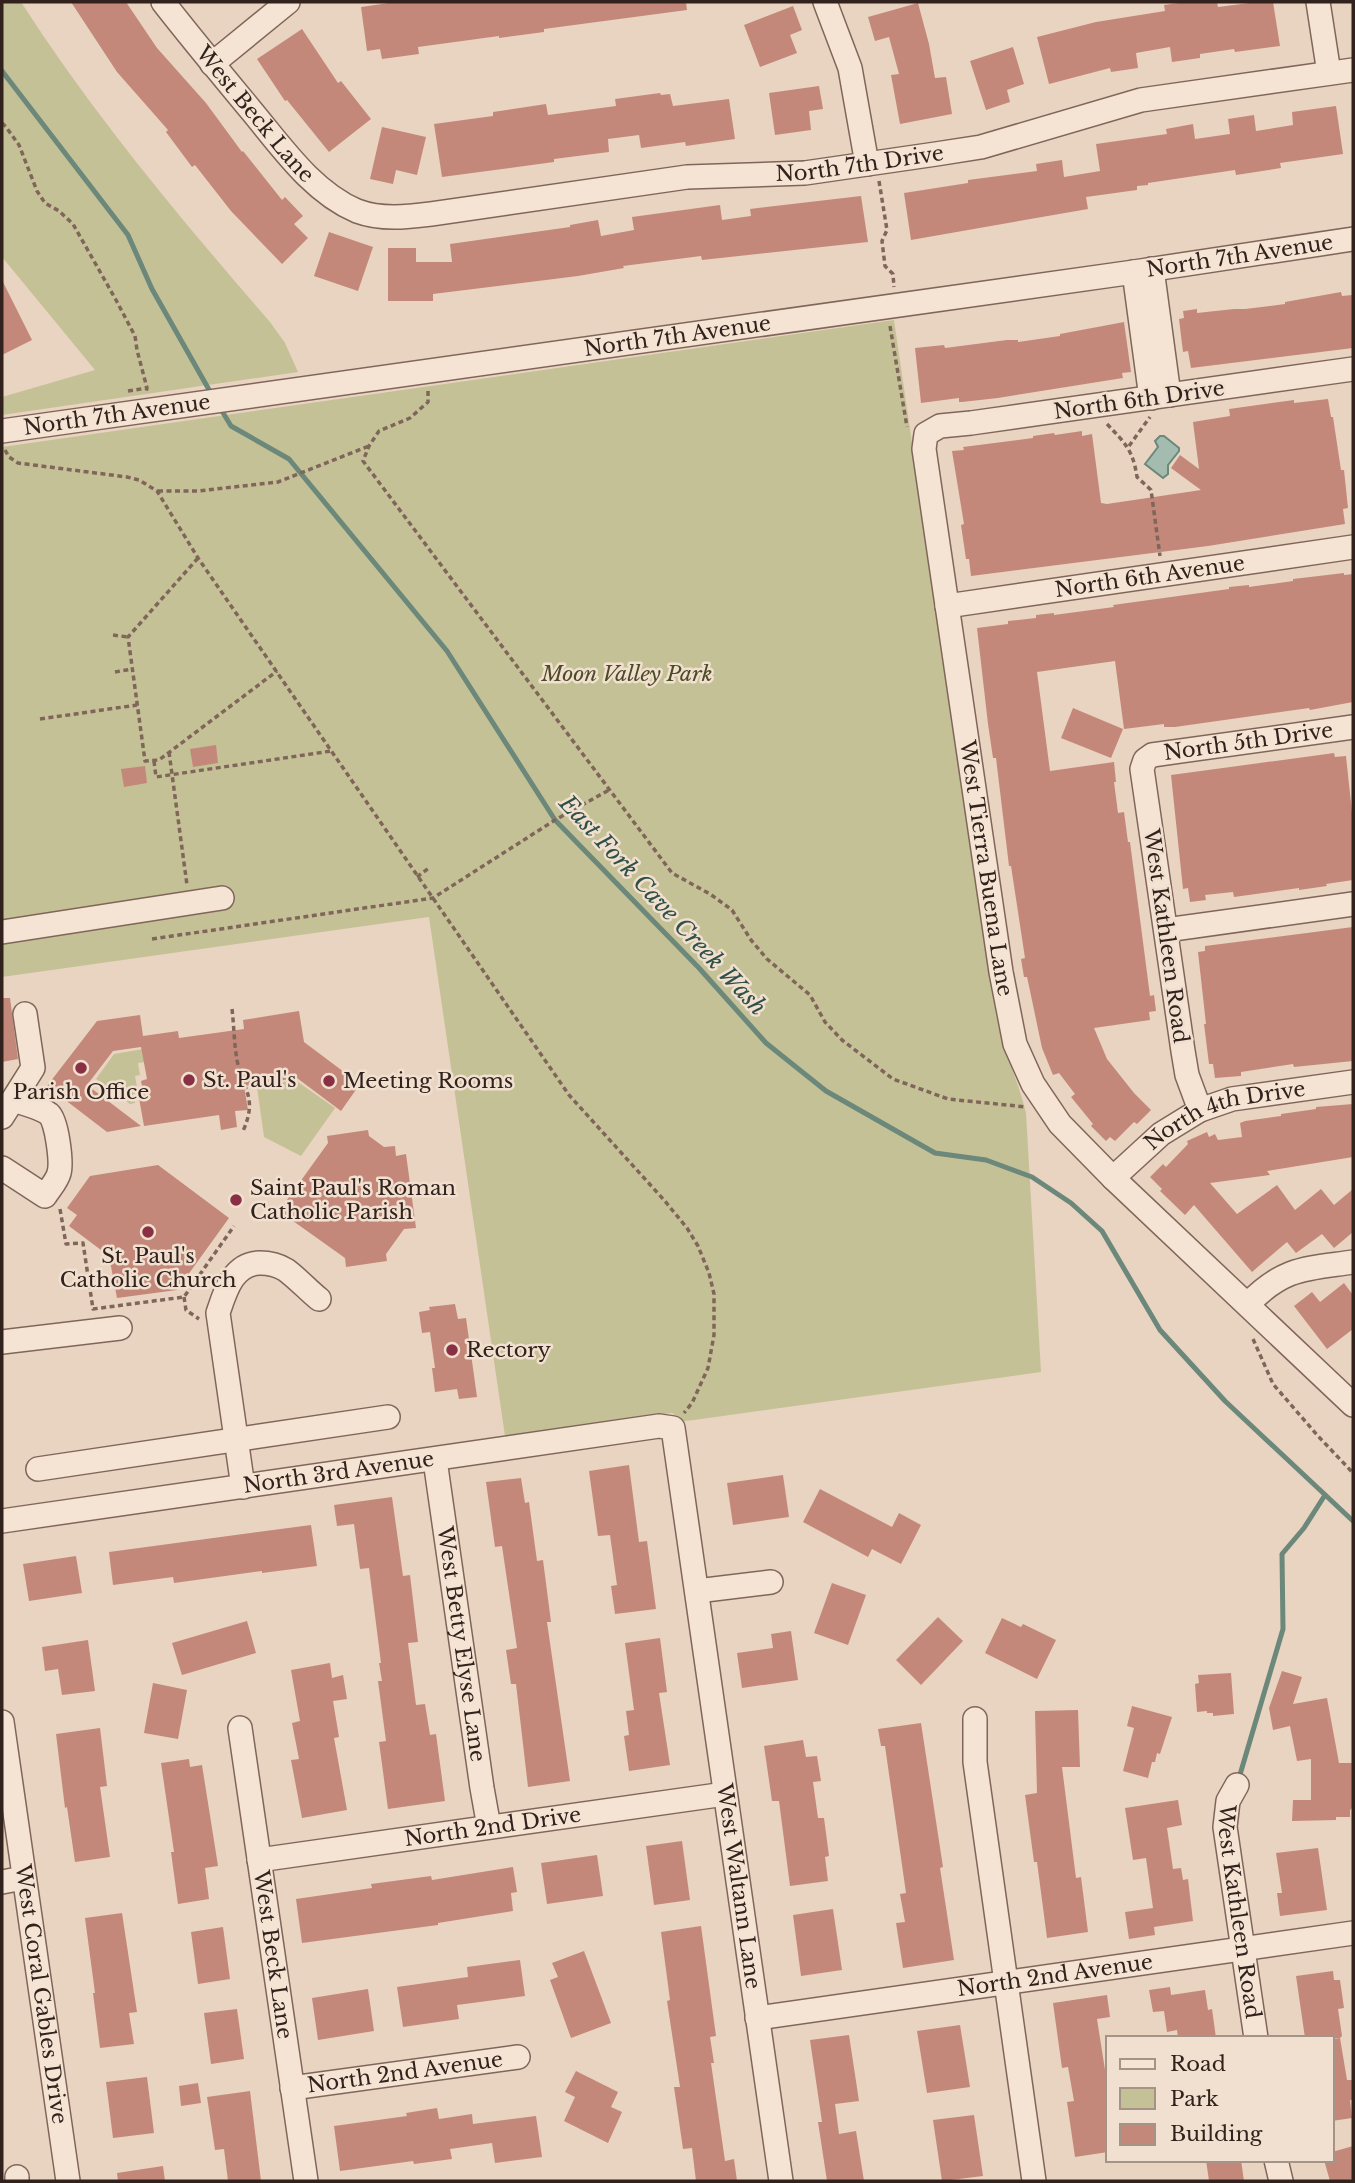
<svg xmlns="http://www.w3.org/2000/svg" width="1355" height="2183" font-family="'Libre Baskerville',serif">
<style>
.green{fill:#c5c196}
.water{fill:#a3bcaf;stroke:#6b887b;stroke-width:2}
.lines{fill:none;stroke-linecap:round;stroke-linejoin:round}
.stream{stroke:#6b887b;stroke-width:5}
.building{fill:#c4887a}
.minor-casing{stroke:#80665a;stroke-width:26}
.path{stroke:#80665a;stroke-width:3.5;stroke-dasharray:5 3.5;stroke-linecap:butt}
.minor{stroke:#f5e3d3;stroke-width:23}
.poi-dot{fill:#893044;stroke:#f1e0cf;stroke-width:2.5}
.labels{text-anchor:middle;stroke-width:5;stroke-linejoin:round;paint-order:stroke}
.street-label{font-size:21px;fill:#31221d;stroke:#f1e0cf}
.park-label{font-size:21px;font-style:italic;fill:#4b4c26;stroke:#f1e0cf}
.poi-label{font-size:21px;fill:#31221d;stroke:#f1e0cf;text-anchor:start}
.water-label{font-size:23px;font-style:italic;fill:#2e5046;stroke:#f1e0cf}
</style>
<rect width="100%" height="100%" fill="#e9d4c1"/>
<g class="green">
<path d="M2 2H21C94 116 181 219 270 322L285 343 298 372 2 415V397L95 370 2 257Z"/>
<path d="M894 320 996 1015C1003 1049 1018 1080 1026 1113L1041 1372 694 1420 684 1421 672 1413 505 1436 429 917 2 977V447Z"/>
<polygon points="143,1049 145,1062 138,1063 140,1075 135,1076 138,1093 133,1094 135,1103 130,1104 96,1079 114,1054"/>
<polygon points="295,1080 335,1108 301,1156 264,1137 257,1087"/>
</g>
<polygon class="water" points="1160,436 1164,436 1179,448 1179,451 1168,465 1168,474 1163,478 1145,464 1158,447 1155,441"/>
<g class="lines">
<g class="stream">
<polyline points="2,71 128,235 152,289 212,395"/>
<polyline points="219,406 231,426 289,459 447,651 555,820 699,968 766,1043 826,1091 935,1153 986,1160 1032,1177 1071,1203 1102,1231 1160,1330 1225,1401 1353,1521"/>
<polyline points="1239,1778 1283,1629 1282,1554 1304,1528 1325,1495"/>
</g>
</g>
<g class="building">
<polygon points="71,2 126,2 157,48 206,103 242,152 243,151 282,200 285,197 303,216 294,224 308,238 282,264 231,211 195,165 192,167 166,132 168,130 117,72"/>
<polygon points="396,2 686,2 687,10 544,29 544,32 499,38 499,36 418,47 419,54 382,59 380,49 367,51 361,7"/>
<polygon points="1186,2 1217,2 1218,7 1258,2 1273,2 1280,46 1235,52 1234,49 1200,54 1200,58 1172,62 1170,47 1136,53 1138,68 1111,72 1110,68 1049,84 1037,37 1096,22 1165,11 1164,5"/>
<polygon points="918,3 929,44 935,78 946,77 952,114 900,124 891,75 899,74 889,37 875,41 868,17"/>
<polygon points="793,6 802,30 790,35 797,53 760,67 744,25"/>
<polygon points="302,29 338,83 341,81 371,119 329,152 287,100 285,101 257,59"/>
<polygon points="1013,47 1024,84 1007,90 1010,102 986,110 970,61"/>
<polygon points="819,86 823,109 809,111 811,130 775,135 769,93"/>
<polygon points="660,93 661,95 670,94 673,106 729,99 735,139 686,146 685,142 641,148 639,135 608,139 609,152 554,159 554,162 442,177 434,124 493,116 493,112 546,104 548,115 616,106 615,99"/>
<polygon points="1336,106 1343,154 1280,163 1281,168 1236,175 1235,170 1148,183 1148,185 1137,186 1137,190 1086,197 1088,209 911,240 904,193 968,183 968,180 1037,171 1036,164 1062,160 1064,177 1100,171 1096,144 1167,134 1166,129 1193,124 1195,139 1230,134 1228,119 1254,115 1256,131 1293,125 1292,112"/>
<polygon points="382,127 426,137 417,175 396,170 393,184 370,179"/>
<polygon points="861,196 868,242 702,260 701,256 623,266 624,268 578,276 433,294 433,301 388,301 388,248 416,248 416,262 452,262 450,244 570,227 570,225 598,220 601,236 634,230 632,217 720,205 722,220 751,216 750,209"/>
<polygon points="329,232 373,247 358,291 314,276"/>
<polygon points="2,280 32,340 2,355"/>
<polygon points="1341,292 1342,296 1352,295 1353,348 1191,368 1188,351 1183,352 1179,319 1184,318 1183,311 1197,309 1197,313 1234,309 1245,309 1285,304 1285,302"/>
<polygon points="1124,322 1131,372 1122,373 1123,378 998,398 962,402 959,402 959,398 921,403 915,348 944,345 945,348 1007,340 1018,340 1018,342 1060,336 1060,334"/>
<polygon points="1328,399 1331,417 1333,417 1341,470 1344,470 1348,508 1343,509 1345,524 1208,546 971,576 969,559 966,559 961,525 964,524 952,451 964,450 963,447 1033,438 1033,436 1054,433 1055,435 1082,431 1082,436 1092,434 1101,503 1107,504 1201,490 1171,468 1180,455 1199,469 1193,422 1230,416 1229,409 1294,400 1294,403"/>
<polygon points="1344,573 1344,575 1353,574 1353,702 1310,710 1309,708 1175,727 1164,727 1164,724 1124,729 1115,661 1037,672 1050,771 1114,762 1116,782 1114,782 1118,813 1124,812 1128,842 1130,842 1150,996 1154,995 1156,1011 1149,1012 1150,1020 1094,1028 1107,1059 1134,1093 1151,1110 1137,1124 1134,1122 1115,1141 1110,1137 1106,1141 1091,1126 1093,1124 1071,1097 1075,1094 1059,1073 1053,1075 1042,1048 1029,986 1027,977 1024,977 1021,959 1025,958 1011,866 1009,866 996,758 993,758 988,724 977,628 1008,624 1008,621 1036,618 1036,615 1054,613 1054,615 1114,607 1113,605 1229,589 1229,587 1249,585 1249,587 1293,581 1293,579"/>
<polygon points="1073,708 1123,729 1111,758 1061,738"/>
<polygon points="216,745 218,763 193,767 190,749"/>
<polygon points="1334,753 1335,757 1346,756 1353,822 1353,880 1326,884 1327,886 1299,890 1299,888 1234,897 1233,892 1205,895 1206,900 1190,902 1188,888 1183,889 1171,775"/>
<polygon points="145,766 147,783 124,787 121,769"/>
<polygon points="1353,927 1353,1061 1294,1067 1293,1064 1241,1072 1241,1076 1215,1078 1213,1064 1209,1064 1204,1024 1206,1024 1198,952 1205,951 1205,946"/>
<polygon points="2,998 10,998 18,1059 2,1062"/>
<polygon points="299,1011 304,1042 360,1084 341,1111 297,1078 244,1086 248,1110 235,1111 237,1127 221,1130 219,1115 144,1126 139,1098 144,1097 141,1081 147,1079 141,1047 113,1051 87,1085 141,1126 107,1132 47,1086 97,1021 140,1015 143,1036 178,1031 179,1038 244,1029 243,1020"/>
<polygon points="1353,1104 1353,1157 1267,1171 1270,1175 1210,1183 1237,1214 1277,1185 1295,1210 1321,1189 1334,1205 1353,1189 1353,1232 1334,1248 1322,1234 1296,1253 1287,1242 1252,1272 1194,1205 1185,1215 1160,1191 1162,1189 1150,1177 1163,1164 1166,1167 1188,1144 1187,1141 1207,1132 1209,1137 1215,1134 1218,1140 1242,1137 1240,1123 1245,1121 1281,1116 1281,1114 1316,1109 1316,1107"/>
<polygon points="368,1130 369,1136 384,1147 395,1146 396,1156 406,1154 416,1228 404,1229 386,1254 387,1261 346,1267 345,1258 279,1211 328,1143 327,1136"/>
<polygon points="158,1165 229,1218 177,1290 117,1298 109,1256 69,1226 77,1215 67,1208 90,1176"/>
<polygon points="1344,1283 1353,1295 1353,1329 1327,1349 1294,1306 1312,1292 1320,1302"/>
<polygon points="455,1304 458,1319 466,1318 477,1397 459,1399 457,1389 435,1392 432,1368 435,1368 430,1332 422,1333 419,1312 430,1310 429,1307"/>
<polygon points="629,1465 639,1542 647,1541 656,1609 615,1614 611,1586 617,1585 610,1535 598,1536 589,1471"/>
<polygon points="783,1475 789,1517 733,1525 727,1483"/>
<polygon points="521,1478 525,1503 529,1502 537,1561 543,1560 551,1622 547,1622 570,1781 528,1787 516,1684 511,1684 506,1650 517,1648 502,1546 495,1547 486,1482"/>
<polygon points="820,1489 892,1527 899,1513 921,1525 901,1564 872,1549 868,1557 803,1522"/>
<polygon points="392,1497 403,1576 410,1575 418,1642 408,1643 416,1705 425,1704 430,1735 436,1734 445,1801 388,1809 379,1742 386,1741 378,1681 382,1681 379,1663 381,1663 369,1568 360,1569 354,1524 337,1526 334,1505"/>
<polygon points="311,1525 317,1566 262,1573 262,1571 174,1583 173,1577 113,1585 109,1552"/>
<polygon points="76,1556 82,1593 29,1601 23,1564"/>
<polygon points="832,1583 866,1595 848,1645 814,1633"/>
<polygon points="938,1617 963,1641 921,1685 896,1660"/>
<polygon points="1002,1618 1021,1627 1023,1624 1056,1640 1037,1679 985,1653"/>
<polygon points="247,1621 256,1653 182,1675 172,1643"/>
<polygon points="791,1631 798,1680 742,1688 737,1653 773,1648 771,1634"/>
<polygon points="660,1638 667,1692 659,1693 670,1765 629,1771 624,1736 629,1735 626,1711 634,1710 625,1643"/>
<polygon points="88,1640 95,1691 62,1695 58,1669 45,1671 42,1647"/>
<polygon points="330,1663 332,1678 343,1675 347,1699 333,1701 339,1737 334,1738 347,1810 302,1818 291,1760 299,1759 292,1723 300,1721 291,1670"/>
<polygon points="1282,1671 1302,1677 1293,1704 1327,1698 1339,1763 1353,1763 1353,1807 1350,1810 1350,1817 1336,1817 1336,1820 1292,1821 1293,1800 1311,1800 1311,1759 1297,1761 1290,1726 1273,1730 1269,1708"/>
<polygon points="1231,1673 1234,1714 1213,1716 1213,1713 1207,1713 1207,1711 1197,1712 1195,1684 1199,1683 1198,1675"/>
<polygon points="153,1683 187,1690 178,1739 144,1733"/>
<polygon points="1132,1706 1172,1717 1160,1754 1157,1753 1155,1762 1152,1762 1148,1778 1123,1771 1134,1728 1127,1726"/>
<polygon points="1078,1710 1080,1767 1062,1767 1076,1878 1081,1877 1088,1932 1047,1938 1037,1862 1034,1862 1025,1795 1037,1793 1035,1711"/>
<polygon points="921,1723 943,1867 940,1868 954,1960 903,1968 896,1923 905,1922 900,1894 906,1893 885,1746 881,1746 878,1729"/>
<polygon points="100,1728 107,1786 100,1787 110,1857 75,1862 67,1807 65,1808 56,1734"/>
<polygon points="803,1740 806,1757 817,1756 821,1781 813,1782 818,1818 824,1818 829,1856 825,1857 828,1881 790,1886 779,1801 772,1801 764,1746"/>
<polygon points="189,1759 190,1767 202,1765 218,1866 205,1868 209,1899 178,1904 171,1852 174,1852 161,1763"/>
<polygon points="1178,1800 1182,1825 1167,1828 1173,1869 1181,1868 1183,1880 1188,1879 1193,1921 1154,1927 1155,1935 1129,1939 1125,1912 1153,1908 1146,1858 1133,1860 1125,1808"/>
<polygon points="682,1841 690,1900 654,1905 646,1846"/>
<polygon points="1318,1848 1327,1910 1280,1916 1277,1893 1282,1893 1276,1853"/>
<polygon points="597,1855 603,1896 547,1904 541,1863"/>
<polygon points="513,1867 517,1892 511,1893 513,1911 438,1923 438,1925 302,1943 296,1899 372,1888 371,1884 431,1876 432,1880"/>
<polygon points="833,1909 842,1970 801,1976 793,1915"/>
<polygon points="122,1913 137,2012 129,2013 134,2044 100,2048 93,1993 95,1993 85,1918"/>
<polygon points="701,1926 716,2036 710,2037 714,2063 711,2063 725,2161 734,2159 737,2181 696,2181 692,2148 683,2149 674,2087 680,2087 667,2001 670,2000 661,1932"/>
<polygon points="223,1927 230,1979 198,1984 191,1932"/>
<polygon points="584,1951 611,2023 571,2038 550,1980 558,1977 552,1963"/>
<polygon points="520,1960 525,1996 457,2005 459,2019 403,2027 397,1987 468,1977 467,1967"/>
<polygon points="1333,1971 1334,1980 1340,1980 1344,2008 1338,2009 1342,2036 1340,2038 1305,2038 1296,1976"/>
<polygon points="1170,1987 1171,1995 1205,1990 1208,2010 1212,2009 1216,2038 1178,2038 1177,2030 1167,2032 1164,2011 1153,2012 1149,1990"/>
<polygon points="368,1989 374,2031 318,2040 312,1998"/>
<polygon points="1107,1995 1110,2017 1097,2019 1108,2089 1108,2119 1106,2120 1108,2152 1075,2157 1067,2102 1074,2101 1068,2067 1062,2068 1053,2003"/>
<polygon points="237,2009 244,2059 211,2064 204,2013"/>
<polygon points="960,2025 970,2087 927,2093 917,2031"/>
<polygon points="849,2035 859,2101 835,2104 839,2134 856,2131 864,2181 827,2181 818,2122 822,2122 810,2040"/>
<polygon points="1340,2038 1347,2080 1353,2080 1353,2100 1350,2100 1352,2118 1332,2121 1332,2039"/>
<polygon points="576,2071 618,2092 611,2107 622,2112 608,2143 564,2121 575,2097 565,2092"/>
<polygon points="147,2077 154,2133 113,2138 106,2082"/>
<polygon points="198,2083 201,2103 181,2106 179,2086"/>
<polygon points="250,2091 261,2181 228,2181 224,2149 215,2150 207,2097"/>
<polygon points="437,2108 439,2119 472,2114 473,2124 536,2116 542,2157 495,2163 492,2143 450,2149 452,2159 414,2164 413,2161 340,2171 334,2126 407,2116 406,2113"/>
<polygon points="974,2115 983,2176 942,2181 933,2120"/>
<polygon points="1353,2146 1353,2181 1330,2181 1324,2160 1332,2160 1332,2152"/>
<polygon points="1206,2160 1241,2160 1244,2181 1209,2181"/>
<polygon points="163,2166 165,2181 118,2181 117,2173"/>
</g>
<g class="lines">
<defs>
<g id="minor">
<path id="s1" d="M163 2C191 38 221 74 250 109 281 146 312 192 357 211 381 220 407 217 431 214L687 177 805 173 936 154 981 147 1141 100 1353 70"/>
<polyline points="825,2 850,68 867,164"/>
<polyline points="1318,2 1329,73"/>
<polyline points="212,64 288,2"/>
<polyline points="1152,269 1169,395"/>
<polyline points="1134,272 1151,398"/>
<path id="s2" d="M1353 369 971 423 940 426 926 434 924 449 1001 972 1015 1044 1033 1084 1060 1124 1113 1178 1353 1405"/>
<path id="s3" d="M2 431 1134 272 1353 239"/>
<path id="s4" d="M947 606 1353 547"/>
<polyline points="1166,930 1353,904"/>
<polyline points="2,932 222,898"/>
<path id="s5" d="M1200 1110 1187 1075 1183 1051 1142 769 1145 760 1152 755 1353 727"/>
<polyline points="2,1117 33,1068 25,1014"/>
<path d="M2 1168 45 1196C50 1188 57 1181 59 1173 62 1163 57 1121 49 1114 40 1107 24 1104 14 1100"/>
<path id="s6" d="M1113 1178 1161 1134 1200 1110 1232 1099 1353 1082"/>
<path d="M1248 1304C1284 1267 1305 1269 1353 1262"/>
<polyline points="2,1342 120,1328"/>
<path id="s7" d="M435 1460 482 1788 489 1827"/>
<polyline points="38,1469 388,1417"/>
<path d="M243 1487 218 1313C225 1292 233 1263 260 1263 269 1263 278 1265 286 1270 298 1279 308 1290 319 1299"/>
<path id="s8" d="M2 1521 659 1426 673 1428 781 2181"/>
<polyline points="697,1591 771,1582"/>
<polyline points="975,1719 975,1762 1034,2181"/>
<path id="s9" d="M2 1722 68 2181"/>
<path id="s10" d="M240 1728 306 2181"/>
<path id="s11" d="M1237 1785 1228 1801 1225 1827 1256 2038"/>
<path id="s12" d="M259 1860 725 1794"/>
<polyline points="2,1882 23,1878"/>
<path id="s13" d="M757 2018 1353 1933"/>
<path id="s14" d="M292 2088 518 2057"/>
<polyline points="1276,2160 1281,2181"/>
<polyline points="17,2177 17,2181"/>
</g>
</defs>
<use href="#minor" class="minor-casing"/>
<g class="path">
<polyline points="2,123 6,127 19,145 37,191 45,203 59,211 73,224 116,300 135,336 137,350 147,388 146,392"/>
<polyline points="879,181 887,230 882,241 885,266 893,274 894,287"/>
<polyline points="890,326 907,427"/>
<polyline points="128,391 147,388"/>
<polyline points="428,391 428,402 410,418 379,431 369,446 363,461 672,873 710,894 732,910 751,940 767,959 810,995 825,1022 842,1040 893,1079 948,1099 1026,1107"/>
<path d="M1107 424C1125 443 1133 450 1137 477L1151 490 1160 556"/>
<polyline points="1129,446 1150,417"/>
<polyline points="5,450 9,457 18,463 127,477 139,480 157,491 198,558 569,1095 664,1200 687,1228 698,1246 709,1273 714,1294 714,1335 708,1368 692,1403 684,1413"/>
<polyline points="158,491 198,491 278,482 369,446"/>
<polyline points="198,558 128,637 145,761 159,760 277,671"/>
<polyline points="113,635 128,637"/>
<polyline points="115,672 132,669"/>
<polyline points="40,719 137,705"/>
<polyline points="169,752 187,885"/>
<polyline points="154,761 156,777 331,751"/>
<polyline points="417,877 430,867"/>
<polyline points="152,939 433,898 555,820 609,790"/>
<path d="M232 1009C234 1026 234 1043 237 1060 243 1091 258 1097 243 1131"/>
<polyline points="60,1209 66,1244 83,1243 93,1309 184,1297 234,1226"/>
<polyline points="184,1297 186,1310 199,1319"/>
<polyline points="1253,1339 1273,1384 1318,1436 1353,1473"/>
</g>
<use href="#minor" class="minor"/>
</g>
<g class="poi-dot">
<circle cx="81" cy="1068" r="7"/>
<circle cx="189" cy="1080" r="7"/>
<circle cx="329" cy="1081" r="7"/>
<circle cx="236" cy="1200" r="7"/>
<circle cx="148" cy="1232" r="7"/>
<circle cx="452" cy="1350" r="7"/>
</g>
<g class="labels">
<g class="street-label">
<text dy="7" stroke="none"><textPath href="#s1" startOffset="145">West Beck Lane</textPath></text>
<text dy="7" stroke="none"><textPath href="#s1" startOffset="794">North 7th Drive</textPath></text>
<text dy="7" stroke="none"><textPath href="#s3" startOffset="1250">North 7th Avenue</textPath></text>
<text dy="7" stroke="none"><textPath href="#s3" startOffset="682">North 7th Avenue</textPath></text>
<text transform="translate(1139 400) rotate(-8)" y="7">North 6th Drive</text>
<text dy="7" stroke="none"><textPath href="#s3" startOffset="116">North 7th Avenue</textPath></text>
<text dy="7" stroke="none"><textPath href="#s4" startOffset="205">North 6th Avenue</textPath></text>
<text dy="7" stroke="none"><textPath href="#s5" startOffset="462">North 5th Drive</textPath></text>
<text dy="7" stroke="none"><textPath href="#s2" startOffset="872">West Tierra Buena Lane</textPath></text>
<text transform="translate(1166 936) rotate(82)" y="7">West Kathleen Road</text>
<text dy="7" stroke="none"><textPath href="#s6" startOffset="133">North 4th Drive</textPath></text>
<text dy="7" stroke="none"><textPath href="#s8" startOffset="340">North 3rd Avenue</textPath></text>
<text dy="7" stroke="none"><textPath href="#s7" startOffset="186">West Betty Elyse Lane</textPath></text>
<text dy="7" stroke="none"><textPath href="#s12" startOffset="236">North 2nd Drive</textPath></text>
<text dy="7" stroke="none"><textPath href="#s8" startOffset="1141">West Waltann Lane</textPath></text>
<text dy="7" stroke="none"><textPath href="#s11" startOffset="130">West Kathleen Road</textPath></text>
<text dy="7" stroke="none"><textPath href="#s10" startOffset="229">West Beck Lane</textPath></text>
<text dy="7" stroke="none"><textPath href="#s13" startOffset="301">North 2nd Avenue</textPath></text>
<text dy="7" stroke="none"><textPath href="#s9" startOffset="275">West Coral Gables Drive</textPath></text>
<text dy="7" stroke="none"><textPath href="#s14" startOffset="114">North 2nd Avenue</textPath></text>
</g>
<g class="park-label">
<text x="627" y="681">Moon Valley Park</text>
</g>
<g class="poi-label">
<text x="203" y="1087">St. Paul's</text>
<text x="343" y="1088">Meeting Rooms</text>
<text x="81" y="1099" text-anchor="middle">Parish Office</text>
<text x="250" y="1195">Saint Paul's Roman<tspan x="250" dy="24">Catholic Parish</tspan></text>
<text x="148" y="1263" text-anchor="middle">St. Paul's<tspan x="148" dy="24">Catholic Church</tspan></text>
<text x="466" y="1357">Rectory</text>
</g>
<g class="water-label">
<text transform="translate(663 905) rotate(47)" y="8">East Fork Cave Creek Wash</text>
</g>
</g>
<rect width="1355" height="2183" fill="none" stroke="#31221d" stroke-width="7"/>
<rect x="1106" y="2036" width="228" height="126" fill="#f1e0cf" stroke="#a49488" stroke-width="2"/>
<rect x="1120" y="2059" width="35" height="10" fill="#f5e3d3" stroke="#a49488" stroke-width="2"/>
<text x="1170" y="2071" font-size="21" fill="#31221d">Road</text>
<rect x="1120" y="2088" width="35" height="21" fill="#c5c196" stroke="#a49488" stroke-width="2"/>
<text x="1170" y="2106" font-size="21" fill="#31221d">Park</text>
<rect x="1120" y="2124" width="35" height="21" fill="#c4887a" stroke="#a49488" stroke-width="2"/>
<text x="1170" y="2141" font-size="21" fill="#31221d">Building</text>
</svg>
